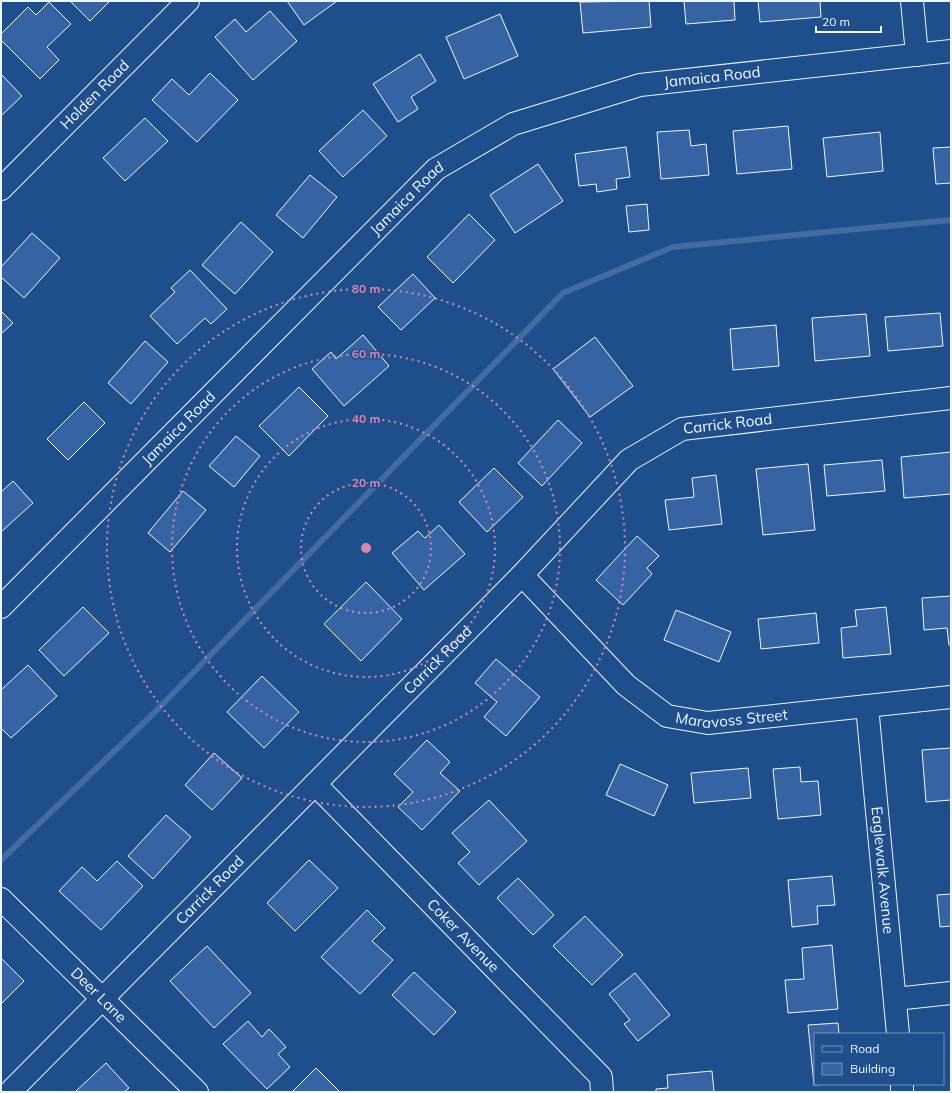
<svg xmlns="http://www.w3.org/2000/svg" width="952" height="1093" font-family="Mulish,sans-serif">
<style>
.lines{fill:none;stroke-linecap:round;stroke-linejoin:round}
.stream{stroke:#446ba0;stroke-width:6}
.building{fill:#3563a3;stroke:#f2f6ff}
.minor-casing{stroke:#f2f6ff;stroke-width:24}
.minor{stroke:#1f4e8c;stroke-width:22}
.ring{fill:none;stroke:#da87ad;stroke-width:2;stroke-dasharray:2 4}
.labels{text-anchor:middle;stroke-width:3;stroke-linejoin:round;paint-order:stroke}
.street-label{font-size:15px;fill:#f2f6ff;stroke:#1f4e8c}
.centre{fill:#da87ad;stroke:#1f4e8c;stroke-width:2}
.ring-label{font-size:12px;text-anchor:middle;font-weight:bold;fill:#da87ad;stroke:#1f4e8c;stroke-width:3;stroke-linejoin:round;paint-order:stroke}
</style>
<rect width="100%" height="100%" fill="#1f4e8c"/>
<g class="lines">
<polyline class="stream" points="1,860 154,713 563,293 673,247 951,220"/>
</g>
<g class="building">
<polygon points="70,1 110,1 90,21"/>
<polygon points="287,1 337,1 304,25"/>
<polygon points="649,1 651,27 583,33 580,2"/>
<polygon points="684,1 734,1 735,20 686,24"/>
<polygon points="758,1 820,1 821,17 760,22"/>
<polygon points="49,2 71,24 47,47 59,60 40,79 1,40 1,34 28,7 36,15"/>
<polygon points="270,11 297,41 253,80 215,37 235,19 246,32"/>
<polygon points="500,14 518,56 464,79 446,37"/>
<polygon points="420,54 436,81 411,97 418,109 398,122 373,84"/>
<polygon points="210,73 238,100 197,142 152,100 172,79 189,95"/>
<polygon points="1,74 22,96 1,116"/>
<polygon points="363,110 387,136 343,177 319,151"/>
<polygon points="145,118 168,141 125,181 103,158"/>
<polygon points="788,126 792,169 737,174 733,131"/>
<polygon points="689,130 691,146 706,144 709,175 661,179 657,132"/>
<polygon points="880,132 883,171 827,177 823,138"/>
<polygon points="626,147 630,177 616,179 617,189 597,192 596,184 579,186 575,154"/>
<polygon points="951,147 951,183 936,184 933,148"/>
<polygon points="538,164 563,201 515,233 490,195"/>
<polygon points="310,175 337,197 303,238 276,215"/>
<polygon points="647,204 649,230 629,232 626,206"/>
<polygon points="469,214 495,240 453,283 427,257"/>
<polygon points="241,222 273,252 235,294 202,265"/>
<polygon points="32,233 60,258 24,298 1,277 1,267"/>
<polygon points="190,270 227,309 211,324 205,318 177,344 150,316 175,292 171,288"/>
<polygon points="413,274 435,298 401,330 378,307"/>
<polygon points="1,311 13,323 1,334"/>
<polygon points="940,313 943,346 888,351 885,317"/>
<polygon points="866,314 870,356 815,361 812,318"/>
<polygon points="776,325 779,366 733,370 730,329"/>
<polygon points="363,335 389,366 344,406 312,369 331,352 336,359"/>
<polygon points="595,337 633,386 590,417 553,369"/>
<polygon points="145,341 168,362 131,404 108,383"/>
<polygon points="299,387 328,416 289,456 259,426"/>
<polygon points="84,402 105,423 68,460 47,439"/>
<polygon points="558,420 582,443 542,486 518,463"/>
<polygon points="236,436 260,456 234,487 209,466"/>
<polygon points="951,452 951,494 904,498 901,457"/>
<polygon points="882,460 885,491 827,496 824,465"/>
<polygon points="808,464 815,530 763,535 756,469"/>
<polygon points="494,468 523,497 487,532 459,502"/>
<polygon points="716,475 722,524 669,530 665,500 694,497 692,478"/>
<polygon points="13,481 33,503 1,532 1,492"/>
<polygon points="183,491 206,510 170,552 148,533"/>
<polygon points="439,525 465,554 424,590 392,553 418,531 425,538"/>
<polygon points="637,536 659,556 647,568 652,574 623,605 596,580"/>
<polygon points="366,582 402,619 361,661 324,624"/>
<polygon points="951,596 951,645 949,645 947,628 924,630 922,598"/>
<polygon points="83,607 109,633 64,676 39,650"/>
<polygon points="886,607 891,654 843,658 841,628 857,626 855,610"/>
<polygon points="676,610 731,632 719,662 664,640"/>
<polygon points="816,613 819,643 761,649 758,619"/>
<polygon points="496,659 540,697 506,736 484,717 497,702 475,683"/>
<polygon points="28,665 57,696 11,738 1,728 1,690"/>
<polygon points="262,676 299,712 264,748 227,712"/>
<polygon points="427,740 450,762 440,773 460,791 422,830 398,807 413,792 394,774"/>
<polygon points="951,748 951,800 926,802 922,750"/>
<polygon points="214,753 242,778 212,810 185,785"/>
<polygon points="620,764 668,785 654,816 606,795"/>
<polygon points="800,767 801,782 818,781 821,815 778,819 773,769"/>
<polygon points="748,768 751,798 694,803 691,773"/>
<polygon points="489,800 527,841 479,885 458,863 470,852 452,833"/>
<polygon points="166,815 191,837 153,879 128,856"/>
<polygon points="309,860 338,888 295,931 267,903"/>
<polygon points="117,861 143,886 101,930 59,891 82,867 97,881"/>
<polygon points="832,876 835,905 817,906 818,924 792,927 788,880"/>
<polygon points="518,878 554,915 533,935 497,898"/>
<polygon points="951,894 951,926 940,927 937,895"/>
<polygon points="367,910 385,928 372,941 393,960 360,994 321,957"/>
<polygon points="585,916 623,955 592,985 553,946"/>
<polygon points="832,945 838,1009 788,1013 785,980 804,979 802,948"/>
<polygon points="207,946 251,993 214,1028 170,981"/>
<polygon points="1,958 24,981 1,1004"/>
<polygon points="414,972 456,1012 434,1035 392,995"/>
<polygon points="635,973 670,1015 638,1041 624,1024 630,1020 609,994"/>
<polygon points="248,1021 262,1037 269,1029 286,1047 278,1054 290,1067 267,1089 223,1044"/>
<polygon points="838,1023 839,1034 815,1034 815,1084 829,1084 814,1085 808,1025"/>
<polygon points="106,1063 129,1088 124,1092 75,1092"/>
<polygon points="316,1068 340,1092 292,1092"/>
<polygon points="712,1071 714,1092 656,1092 656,1089 668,1088 667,1075"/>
</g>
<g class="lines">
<defs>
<g id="minor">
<polyline points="912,1 917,55"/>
<path id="s1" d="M1 189 188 1"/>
<path id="s2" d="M522 575 626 685 667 716 708 723 951 697"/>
<path id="s3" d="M1 607 436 169 513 124 640 85 951 51"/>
<path id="s4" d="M867 706 898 1034"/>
<path id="s5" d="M315 784 601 1077 602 1092"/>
<path id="s6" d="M1 899 197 1092"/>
<polyline points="895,999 951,993"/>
<polyline points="902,1084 902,1092"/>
<path id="s7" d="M10 1092 522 575 629 460 682 429 951 398"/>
</g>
</defs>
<use href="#minor" class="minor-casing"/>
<use href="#minor" class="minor"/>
</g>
<g class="ring">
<circle cx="366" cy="548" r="65"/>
<circle cx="366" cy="548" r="129"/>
<circle cx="366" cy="548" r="194"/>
<circle cx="366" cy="548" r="259"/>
</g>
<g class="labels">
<g class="street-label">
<text dy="5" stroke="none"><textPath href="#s3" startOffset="912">Jamaica Road</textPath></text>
<text dy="5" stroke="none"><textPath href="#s1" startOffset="133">Holden Road</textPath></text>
<text dy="5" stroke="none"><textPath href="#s3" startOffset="576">Jamaica Road</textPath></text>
<text dy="5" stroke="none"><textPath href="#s7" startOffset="992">Carrick Road</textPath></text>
<text dy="5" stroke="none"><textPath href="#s3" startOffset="252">Jamaica Road</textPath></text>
<text dy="5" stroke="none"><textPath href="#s7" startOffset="608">Carrick Road</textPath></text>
<text dy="5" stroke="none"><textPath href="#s2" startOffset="268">Maravoss Street</textPath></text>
<text dy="5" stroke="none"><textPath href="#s4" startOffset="165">Eaglewalk Avenue</textPath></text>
<text dy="5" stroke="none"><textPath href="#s7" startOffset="284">Carrick Road</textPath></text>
<text dy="5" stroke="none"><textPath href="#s5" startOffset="212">Coker Avenue</textPath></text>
<text dy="5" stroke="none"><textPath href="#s6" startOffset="137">Deer Lane</textPath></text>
</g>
</g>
<circle cx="366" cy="548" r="6" class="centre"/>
<g class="ring-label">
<text x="366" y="293">80 m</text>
<text x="366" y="358">60 m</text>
<text x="366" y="423">40 m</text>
<text x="366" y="487">20 m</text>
</g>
<rect width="952" height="1093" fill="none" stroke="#f2f6ff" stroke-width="4"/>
<rect x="814" y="1033" width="130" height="52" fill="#1f4e8c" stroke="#7391ba"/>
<rect x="822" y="1046" width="20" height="6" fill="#1f4e8c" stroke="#7391ba"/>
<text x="850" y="1053" font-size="12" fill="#f2f6ff">Road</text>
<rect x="822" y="1063" width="20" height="12" fill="#3563a3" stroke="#7391ba"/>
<text x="850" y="1073" font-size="12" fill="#f2f6ff">Building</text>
<path d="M816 26v6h65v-6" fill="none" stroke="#f2f6ff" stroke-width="2"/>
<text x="822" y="26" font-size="12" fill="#f2f6ff" stroke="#1f4e8c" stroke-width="3" paint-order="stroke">20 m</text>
</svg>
